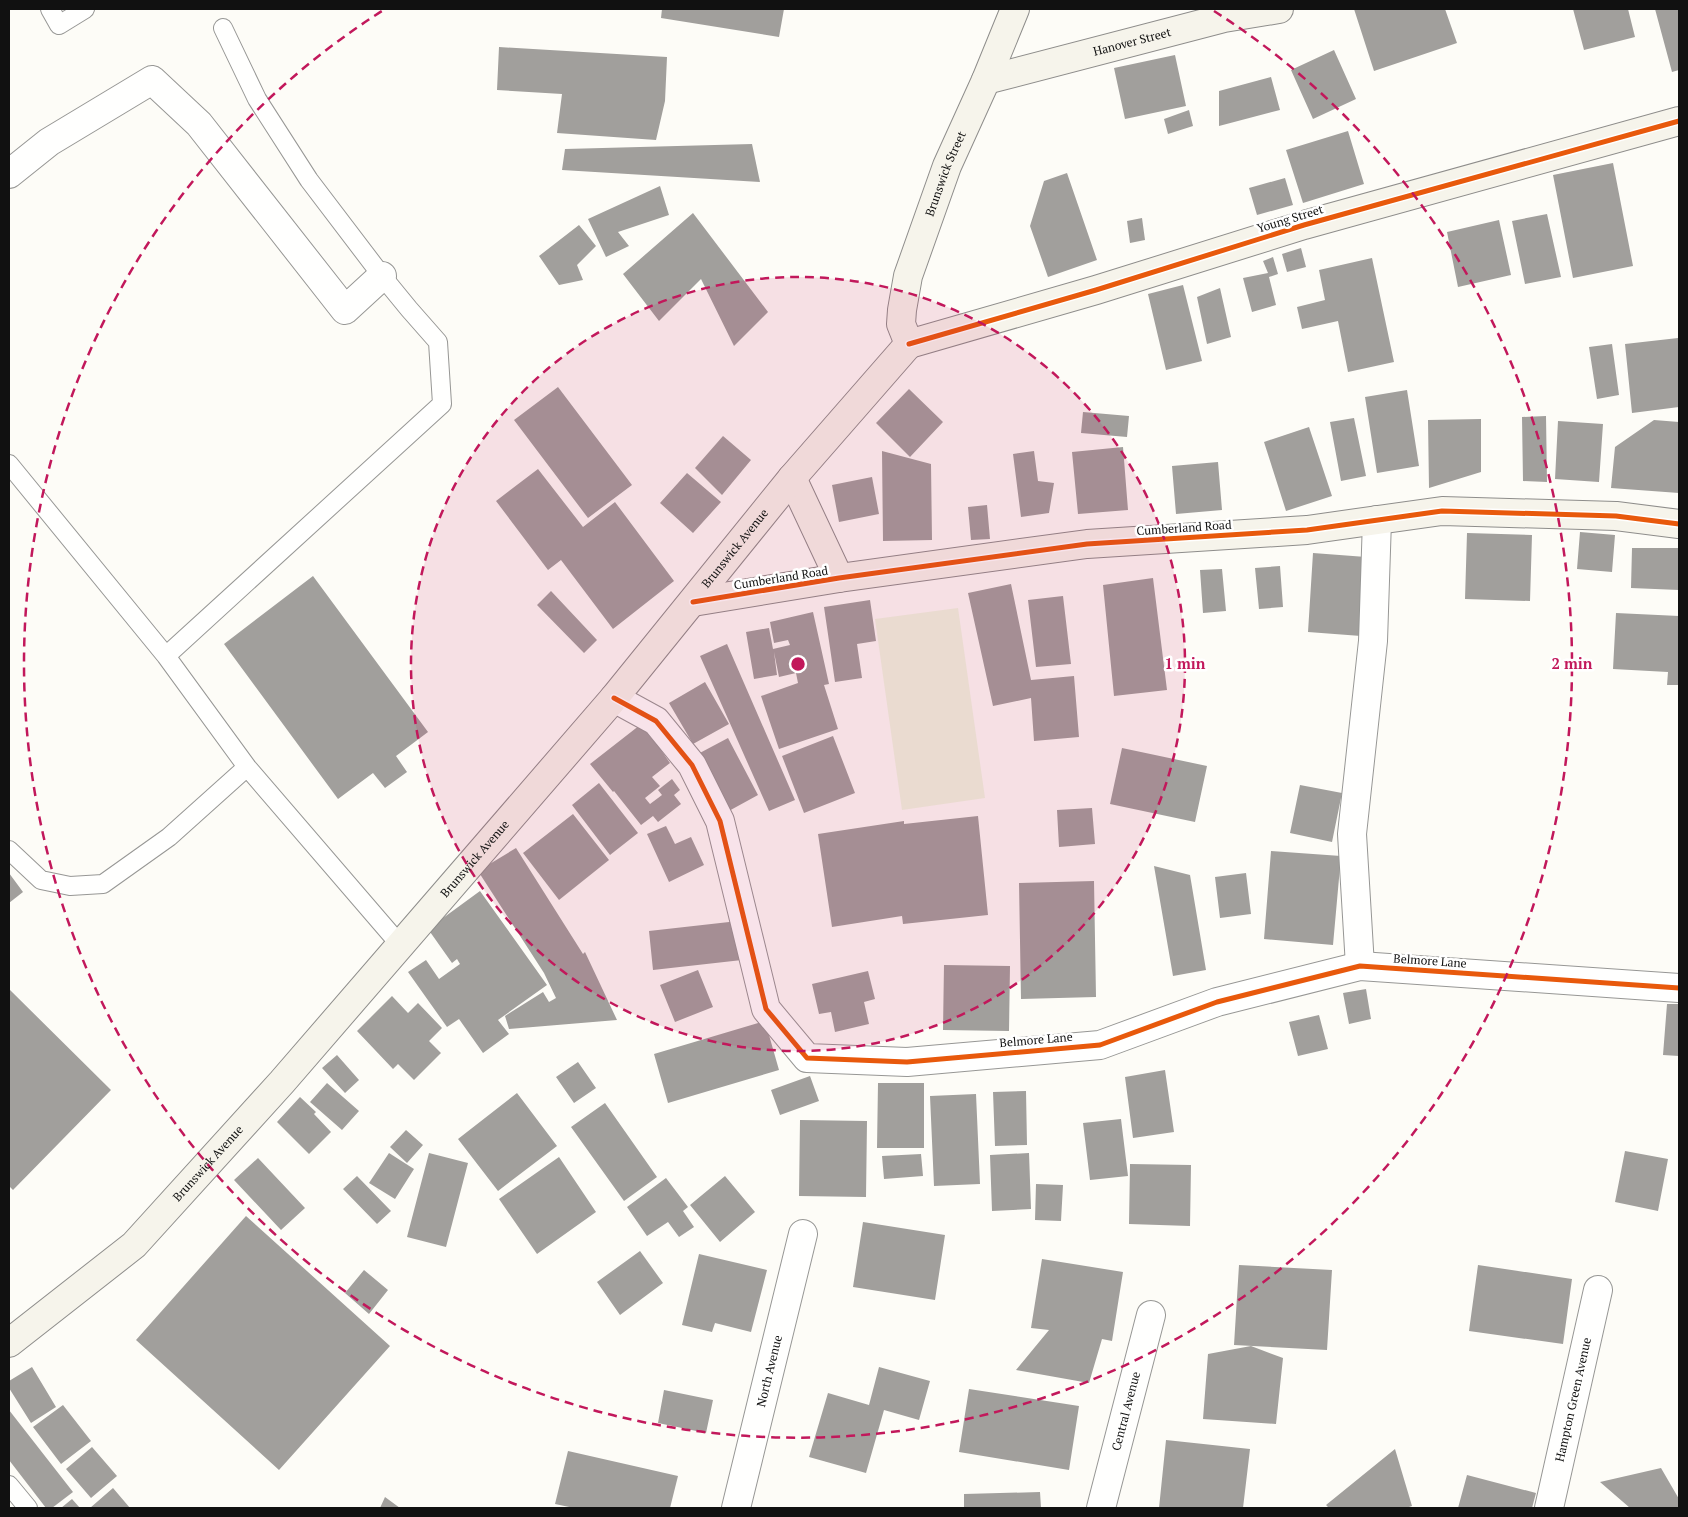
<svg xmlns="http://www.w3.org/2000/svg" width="1688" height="1517" font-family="'PT Serif',serif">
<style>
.pitch{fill:#f0f6e1}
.building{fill:#a19f9c}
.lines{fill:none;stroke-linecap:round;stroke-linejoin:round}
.lane-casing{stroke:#979795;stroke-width:20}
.street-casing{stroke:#979795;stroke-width:30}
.secondary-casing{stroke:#8e8d8b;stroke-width:30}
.lane{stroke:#fffffe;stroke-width:18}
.street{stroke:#fffffe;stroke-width:28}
.secondary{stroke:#f6f4eb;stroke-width:28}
.cycleway-casing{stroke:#fff;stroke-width:8}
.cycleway{stroke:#e8590c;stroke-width:5}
.ring{fill:none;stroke:#c2185b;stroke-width:2.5;stroke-dasharray:9 6}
.labels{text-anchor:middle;stroke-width:5;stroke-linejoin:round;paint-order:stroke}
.street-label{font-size:12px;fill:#111;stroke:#fff}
.centre{fill:#c2185b;stroke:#fff;stroke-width:2.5}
.ring-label{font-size:15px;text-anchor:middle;font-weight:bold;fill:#c2185b;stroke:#fff;stroke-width:5;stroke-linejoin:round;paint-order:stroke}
</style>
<rect width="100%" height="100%" fill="#fdfcf7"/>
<path class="pitch" d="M958,608l27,190 -83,12 -27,-191z"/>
<path class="building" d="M662,9h122l-5,28 -118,-19z
M1354,9h91l12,34 -83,28z
M1573,9h55l7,28 -51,13z
M1655,9h24v61l-7,2z
M499,47l168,10 -2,44 -9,39 -99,-7 5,-39 -65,-4z
M1334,50l22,49 -43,20 -22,-49z
M1175,55l11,51 -61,13 -11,-51z
M1271,77l9,33 -61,16v-35z
M1189,110l4,16 -25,8 -4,-15z
M1348,131l16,53 -61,19 -17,-53z
M752,144l8,38 -198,-12 3,-21z
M1613,163l20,103 -60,12 -20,-103z
M1067,173l30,87 -49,17 -18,-51 14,-45z
M1285,178l8,27 -36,10 -8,-27z
M660,186l9,29 -51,17 11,14 -23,11 -18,-38z
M693,213l75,99 -34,34 -33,-67 -42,42 -36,-47z
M1547,214l14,63 -36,7 -13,-63z
M1142,218l3,22 -15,3 -3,-22z
M1499,220l12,55 -53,12 -11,-55z
M579,225l17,21 -19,19 6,15 -24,5 -20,-29z
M1301,248l5,19 -19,5 -5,-18z
M1273,257l5,17 -9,3 7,28 -24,7 -9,-34 25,-5 -5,-12z
M1372,258l22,104 -46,10 -10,-51 -36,8 -5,-22 28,-7 -6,-30z
M1183,285l19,76 -36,9 -18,-76z
M1220,288l11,49 -24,7 -10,-47z
M1678,338l1,69 -47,6 -7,-69z
M1612,344l7,51 -22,4 -8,-52z
M558,387l74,98 -44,33 -74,-98z
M909,389l34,33 -33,35 -34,-34z
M1407,390l12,76 -42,7 -12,-76z
M1083,412l46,4 -2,21 -46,-4z
M1546,416l1,66 -24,-1 -1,-64z
M1354,418l12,58 -25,5 -11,-59z
M1481,419v53l-52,16 -1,-68z
M1654,420l25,2v71l-68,-5 4,-41z
M1558,421l45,3 -4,58 -44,-3z
M1309,427l23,69 -46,15 -22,-69z
M723,436l28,24 -29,35 -27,-27z
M1123,447l5,63 -50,4 -6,-62z
M882,451l49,13 1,76 -49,1z
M1034,451l4,30 16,2 -5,30 -28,4 -8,-63z
M1218,462l4,48 -46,4 -4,-48z
M538,469l45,58 32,-25 59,79 -61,48 -52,-69 -13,10 -52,-69z
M687,473l34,29 -28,31 -33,-30z
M872,477l7,37 -40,8 -7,-37z
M987,505l3,34 -19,1 -3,-33z
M1580,532l35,3 -3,37 -35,-3z
M1467,533l65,2 -2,66 -65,-2z
M1632,548h47v42l-48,-2z
M1313,553l53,4 -5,79 -53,-4z
M1280,566l3,41 -24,2 -4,-41z
M1222,569l4,42 -23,2 -3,-43z
M313,576l115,156 -32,24 11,16 -22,16 -12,-15 -35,26 -114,-155z
M1153,578l14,112 -53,6 -11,-111z
M1011,584l20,96 43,-4 5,61 -45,4 -3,-43 -38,8 -25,-113z
M551,591l46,49 -13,13 -47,-48z
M1063,596l8,68 -35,3 -8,-67z
M870,600l6,41 -19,3 5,34 -27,4 -11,-75z
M813,612l16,72 -5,1 14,44 -59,20 -18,-53 37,-13 -2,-10 -17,4 -5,-25 3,23 -23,4 -8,-47 23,-4 4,21 17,-4 -2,-5 -14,3 -4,-21z
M1616,613l63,3v69h-12l1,-13 -55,-3z
M727,644l68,156 -26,11 -69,-155z
M705,682l24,42 -36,20 -24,-41z
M640,725l19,22 11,16 -18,14 8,9 -15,12 5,6 12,-9 -4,-5 14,-11 8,11 -6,5 7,9 -23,18 -5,-6 -12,9 -27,-34 -1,1 -23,-28z
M833,736l22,57 -51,20 -22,-57z
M728,738l30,57 -31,17 -31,-57z
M1122,748l85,18 -12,56 -85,-18z
M599,783l39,50 -28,22 -38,-50z
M1300,785l42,8 -10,49 -42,-9z
M1092,808l3,36 -36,3 -2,-37z
M573,814l36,46 -50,40 -36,-47z
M978,816l10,99 -85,9 -1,-8 -70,11 -14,-93 86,-13v3z
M666,826l9,18 16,-7 13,28 -35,17 -22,-48z
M516,848l67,106 2,-2 32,68 -108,9 -4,-13 38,-24 6,10 7,-4 -12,-25 -66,-102z
M1271,851l70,5 -8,89 -69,-6z
M1154,866l36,9 16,95 -33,6z
M9,873l14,19 -14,11z
M1246,873l5,41 -31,4 -5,-41z
M1094,881l2,116 -75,2 -2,-116z
M480,891l67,94 -49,35 11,14 -26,19 -24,-34 -12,8 -39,-55 18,-12 13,19 21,-15 -3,-5 -5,4 -24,-34z
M738,921l4,39 -89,10 -4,-39z
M944,965l66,1 -1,65 -66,-1z
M698,970l15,37 -38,15 -15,-37z
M868,971l7,28 -11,3 5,22 -34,8 -4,-20 -12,2 -7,-30z
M9,989l102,101 -98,100 -4,-4z
M1366,989l5,30 -22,5 -6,-31z
M392,996l16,17 10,-10 24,25 -13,13 12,12 -27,27 -16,-16 -5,5 -36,-38z
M1667,1004h12v52l-16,-1z
M1319,1015l9,34 -30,7 -9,-34z
M765,1021l14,49 -111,33 -14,-49z
M337,1055l22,25 -14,13 -23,-25z
M578,1062l18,26 -22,15 -18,-26z
M1165,1070l9,62 -41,6 -8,-61z
M810,1076l9,25 -39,14 -9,-25z
M327,1083l32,28 -17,19 -32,-28z
M878,1083h46v65h-47z
M1026,1091l1,54 -32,1 -2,-54z
M517,1093l40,53 -59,45 -40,-52z
M976,1094l4,90 -46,2 -4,-90z
M300,1097l16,15 -2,2 17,18 -22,22 -32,-32z
M605,1103l52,74 -33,24 -53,-74z
M1121,1119l7,57 -38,4 -7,-57z
M800,1120l67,1 -1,76 -67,-1z
M406,1130l17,15 -16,18 -17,-16z
M1625,1151l43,8 -10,52 -43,-9z
M389,1153l25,16 -19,30 -26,-16z
M429,1153l39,10 -22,84 -39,-10z
M1029,1153l2,56 -39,2 -2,-56z
M921,1154l2,22 -39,3 -2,-23z
M559,1157l37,55 -59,42 -38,-55z
M258,1158l47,50 -24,22 -47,-50z
M1130,1164l61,1 -1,61 -61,-2z
M357,1176l34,35 -14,13 -34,-35z
M725,1176l30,36 -35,30 -30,-37z
M666,1178l22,29 -5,4 11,16 -15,10 -11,-15 -21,14 -20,-29z
M1036,1184l27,1 -2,36 -26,-1z
M246,1216l144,130 -111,124 -143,-130z
M863,1222l82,13 -10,65 -82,-13z
M640,1251l23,32 -43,32 -23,-33z
M699,1254l68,16 -16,62 -36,-9 -3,9 -30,-7z
M1042,1259l81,13 -11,69 -10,-2 -13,44 -73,-13 33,-40 -18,-2z
M1239,1265l93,5 -5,80 -93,-5z
M1478,1265l94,14 -9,65 -94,-13z
M364,1270l24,20 -19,24 -24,-21z
M1251,1346l32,12 -7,66 -73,-5 5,-65z
M32,1367l24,40 -25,16 -22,-35v-7z
M879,1367l51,14 -11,39 -35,-10 -18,63 -57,-16 19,-64 41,12z
M969,1389l110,17 -10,64 -110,-18z
M664,1390l49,10 -7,33 -48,-10z
M63,1405l28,36 -30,23 -28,-37z
M9,1410l64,82 -21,16h-6l-37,-48z
M1166,1440l84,9 -7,59h-84z
M92,1447l25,29 -26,22 -25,-29z
M1395,1449l17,57 -6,2h-77l-3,-3z
M568,1451l110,25 -8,32h-96l-19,-4z
M1661,1468l18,31v9h-49l-30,-26z
M1467,1475l69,18 -4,15h-74z
M113,1488l17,20h-40z
M1040,1492l1,16h-77v-14z
M385,1497l15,11h-20z
M72,1499l8,9h-19z"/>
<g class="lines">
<g class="lane-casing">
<path id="lane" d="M50,9l9,16 26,-16
M9,464l157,192 81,111 154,179
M166,656l276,-252 -4,-62 -29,-33 -27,-33 -73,-96 -52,-81 -34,-71
M9,850l32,30 29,6 33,-2 66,-47 78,-70
M9,1485l19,23"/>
</g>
<g class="street-casing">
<g id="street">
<path d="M9,174l40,-32 103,-62 47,44 146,186 37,-34"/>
<path d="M614,698l42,23 36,44 28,56 46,188 41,49 100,4 193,-17 117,-43 143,-36 319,22"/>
<path d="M1360,966l-8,-132 21,-193 4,-121"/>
<path id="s1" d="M736,1508l67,-274"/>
<path id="s2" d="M1101,1508l50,-193"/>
<path id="s3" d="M1549,1508l49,-218"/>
</g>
</g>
<g class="secondary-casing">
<g id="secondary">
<path id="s4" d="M986,80l238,-62 55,-9"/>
<path d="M909,344l187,-54 208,-65 375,-104"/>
<path id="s5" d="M909,344l-8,-20 1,-14 6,-34 39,-110 39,-86 29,-71"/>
<path d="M792,478l47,100"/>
<path d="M693,602l146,-24 248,-34 220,-14 135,-19 174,5 63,8"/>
<path id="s6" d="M9,1343l125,-98 148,-163 332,-384 178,-220 117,-134"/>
</g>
</g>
<use href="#lane" class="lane"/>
<use href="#street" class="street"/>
<use href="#secondary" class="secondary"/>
<g class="cycleway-casing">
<path id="cycleway" d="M909,344l187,-54 208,-65 375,-104
M693,602l146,-24 248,-34 220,-14 135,-19 174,5 63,8
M614,698l42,23 36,44 28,56 46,188 41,49 100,4 193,-17 117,-43 143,-36 319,22"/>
</g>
<use href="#cycleway" class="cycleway"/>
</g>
<circle cx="798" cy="664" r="387" fill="#c2185b" fill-opacity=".12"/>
<g class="ring">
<circle cx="798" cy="664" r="387"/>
<path d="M1214 11A774 774 0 1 1 382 11"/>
</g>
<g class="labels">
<g class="street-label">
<text dy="4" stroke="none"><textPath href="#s4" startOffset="151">Hanover Street</textPath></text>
<text dy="4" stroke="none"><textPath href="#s5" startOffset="179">Brunswick Street</textPath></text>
<text transform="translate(1290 219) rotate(-17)" y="4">Young Street</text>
<text transform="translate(1184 528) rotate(-4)" y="4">Cumberland Road</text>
<text dy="4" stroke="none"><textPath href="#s6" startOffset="1079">Brunswick Avenue</textPath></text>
<text transform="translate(781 578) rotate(-9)" y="4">Cumberland Road</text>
<text dy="4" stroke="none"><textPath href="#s6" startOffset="674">Brunswick Avenue</textPath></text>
<text transform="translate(1430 961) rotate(4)" y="4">Belmore Lane</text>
<text transform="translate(1036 1040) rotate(-5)" y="4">Belmore Lane</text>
<text dy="4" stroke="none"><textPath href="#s6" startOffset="269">Brunswick Avenue</textPath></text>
<text dy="4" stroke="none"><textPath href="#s1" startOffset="141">North Avenue</textPath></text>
<text dy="4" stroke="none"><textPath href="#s3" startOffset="111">Hampton Green Avenue</textPath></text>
<text dy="4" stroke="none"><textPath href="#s2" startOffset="100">Central Avenue</textPath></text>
</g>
</g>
<circle cx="798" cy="664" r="8" class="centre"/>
<g class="ring-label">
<text x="1185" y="669">1 min</text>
<text x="1572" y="669">2 min</text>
</g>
<rect width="1688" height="1517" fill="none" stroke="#111111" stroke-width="20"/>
</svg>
